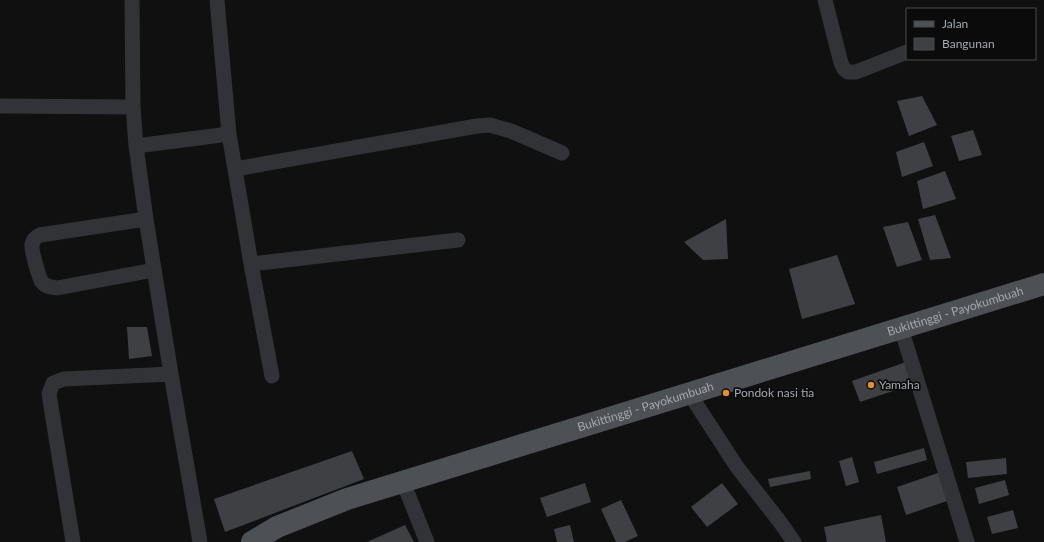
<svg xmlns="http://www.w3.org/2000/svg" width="1044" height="542" font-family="Lato,sans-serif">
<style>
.building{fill:#3f4044}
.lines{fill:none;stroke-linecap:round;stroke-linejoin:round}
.street{stroke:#313336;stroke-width:15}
.primary{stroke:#4d5055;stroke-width:22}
.poi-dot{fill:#e78e32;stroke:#0b0b0c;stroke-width:1.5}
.labels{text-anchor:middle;stroke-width:3.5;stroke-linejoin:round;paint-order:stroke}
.street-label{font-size:12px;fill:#a2a9b1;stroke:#0b0b0c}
.poi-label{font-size:12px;fill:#a2a9b1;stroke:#0b0b0c;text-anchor:start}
</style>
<rect width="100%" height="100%" fill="#101011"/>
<path class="building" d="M922,96l15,29 -28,11 -12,-35z
M973,130l9,25 -23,6 -8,-25z
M924,142l9,24 -31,11 -6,-25z
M945,171l11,28 -33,10 -6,-28z
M935,215l16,43 -21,2 -12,-41z
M726,219l2,40 -25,1 -19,-18z
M908,222l14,38 -25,7 -14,-40z
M837,255l18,49 -53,15 -13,-50z
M127,327h20l5,29 -23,3z
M906,362l8,22 -54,18 -8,-21z
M924,448l3,12 -50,14 -3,-12z
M352,451l12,28 -139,53 -11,-33z
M852,457l7,25 -13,4 -7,-25z
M1006,458l1,16 -39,4 -2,-16z
M810,471l1,8 -41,8 -2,-8z
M941,472l9,28 -44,15 -9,-28z
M1005,480l4,15 -30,9 -4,-16z
M585,483l6,19 -44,15 -7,-19z
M722,483l16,21 -31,23 -16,-20z
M621,500l17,36 -13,6h-9l-15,-33z
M1013,510l5,18 -26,6 -5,-17z
M881,515l5,27h-59l-3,-15z
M405,525l9,17h-47z
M570,525l4,17h-17l-3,-13z"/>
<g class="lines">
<path class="street" d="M132,0l1,107 3,39 10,73 25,155 29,168
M217,0l12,134 22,130 21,112
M825,0l16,63 3,6 4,3h8l51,-20
M0,106l133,1
M136,146l93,-12
M235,169l242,-43 13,-1 21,6 51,22
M146,219l-106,16c-4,2 -7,4 -8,9 -1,6 7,34 10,38 4,5 9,5 15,6l97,-18
M251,264l207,-24
M901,328l66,214
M689,393l48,74 43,55 14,20
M403,482l24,60
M73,542l-24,-148 4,-11 11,-4 107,-5"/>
<path class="primary" id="s1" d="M252,542l25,-15 70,-28 697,-215"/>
</g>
<g class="poi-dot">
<circle cx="871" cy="385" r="4"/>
<circle cx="726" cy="393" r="4"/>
</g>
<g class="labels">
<g class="street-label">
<text dy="4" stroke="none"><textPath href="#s1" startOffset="741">Bukittinggi - Payokumbuah</textPath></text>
<text dy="4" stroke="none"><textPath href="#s1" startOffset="417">Bukittinggi - Payokumbuah</textPath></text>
</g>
<g class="poi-label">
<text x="879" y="389">Yamaha</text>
<text x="734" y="397">Pondok nasi tia</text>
</g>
</g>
<rect x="906" y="8" width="130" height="52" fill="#0b0b0c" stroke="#474a4e"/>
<rect x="914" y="21" width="20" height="6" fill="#4d5055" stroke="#474a4e"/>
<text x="942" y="28" font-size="12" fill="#a2a9b1">Jalan</text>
<rect x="914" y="38" width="20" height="12" fill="#3f4044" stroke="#474a4e"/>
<text x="942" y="48" font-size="12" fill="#a2a9b1">Bangunan</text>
</svg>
